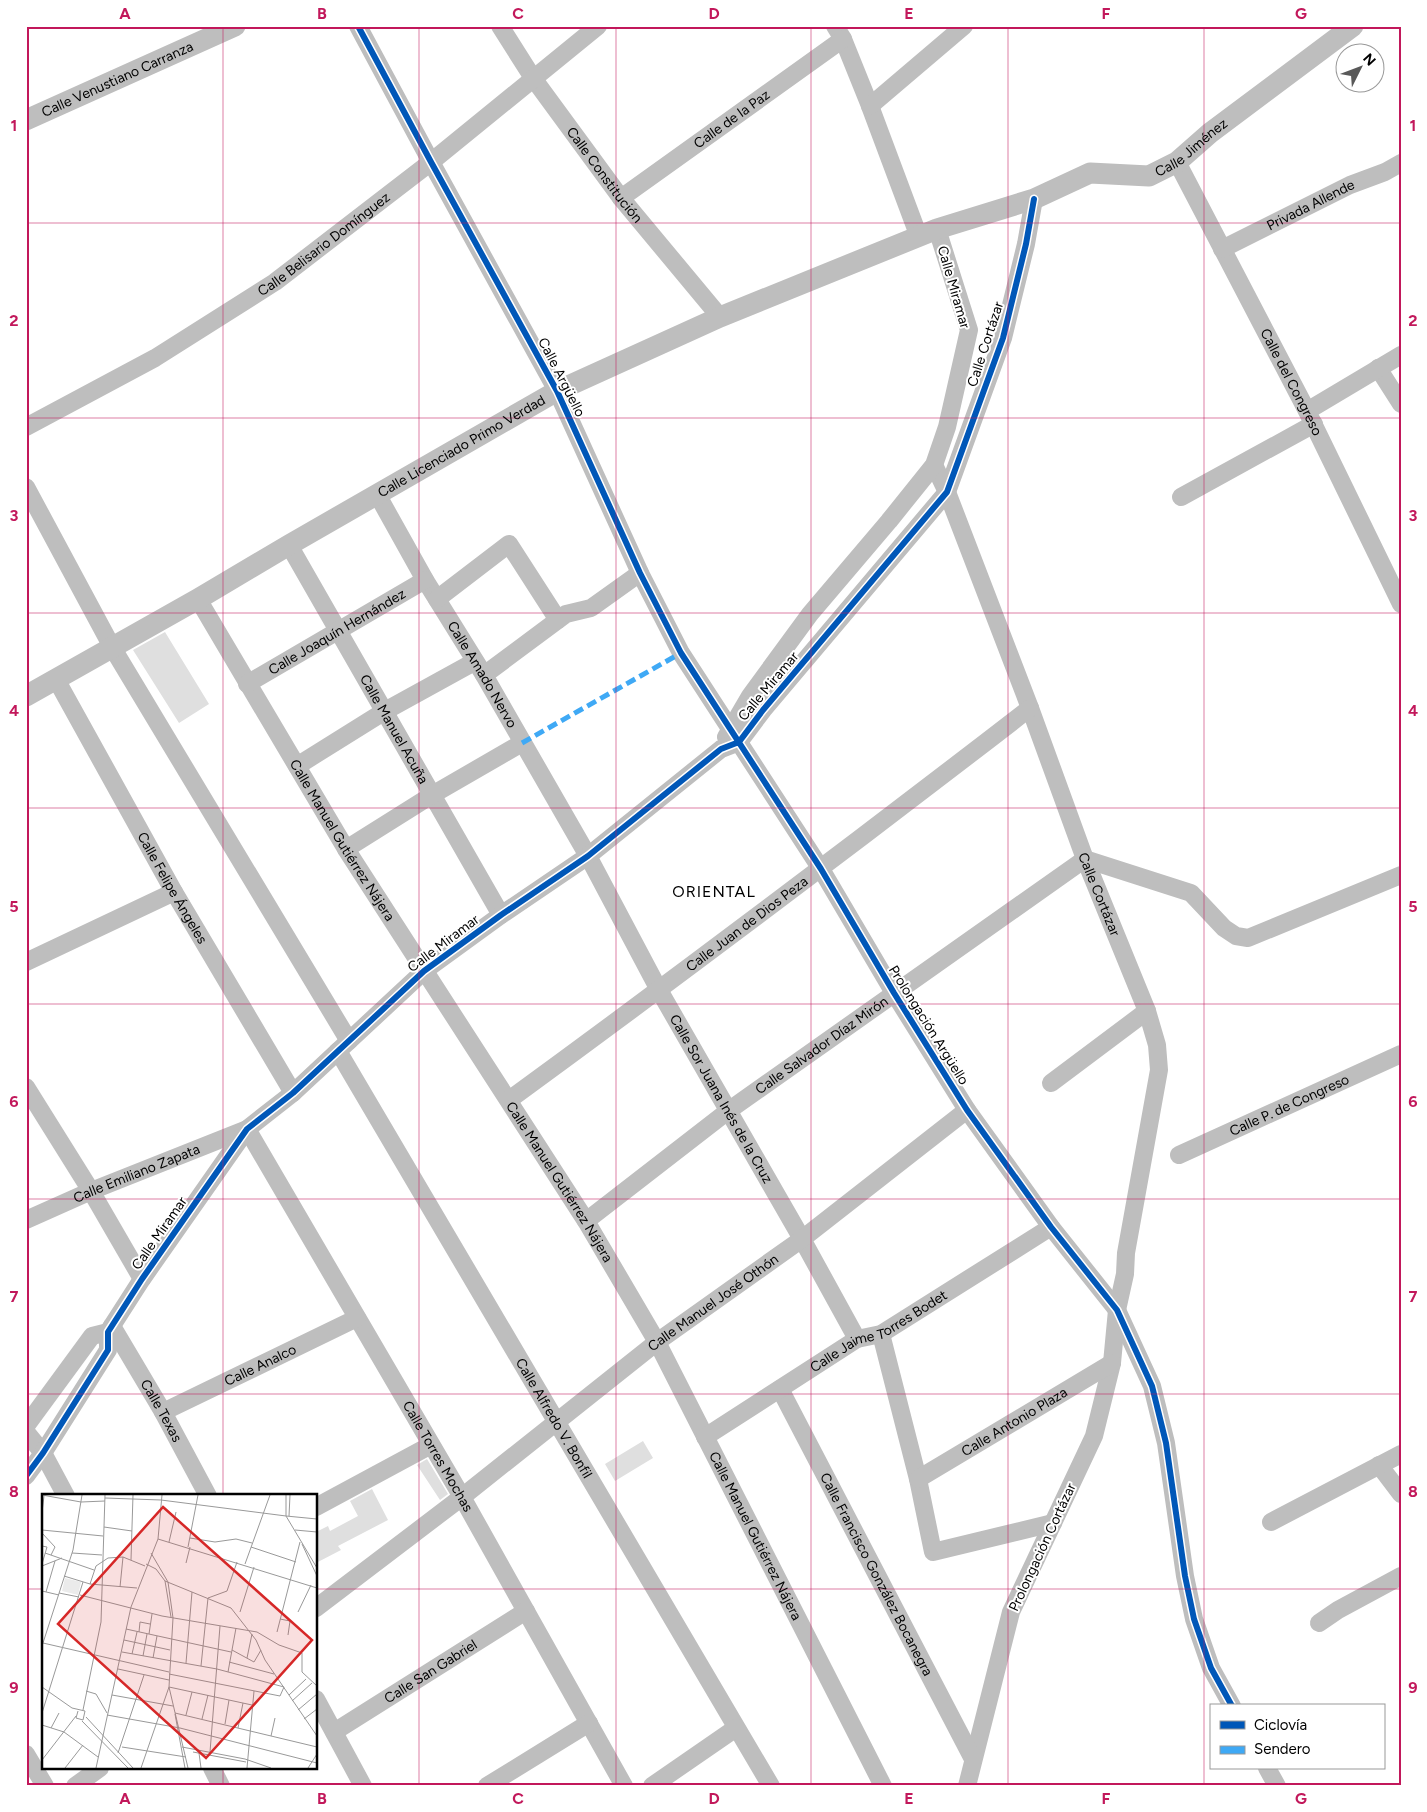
<svg xmlns="http://www.w3.org/2000/svg" width="1427" height="1812" font-family="Figtree,sans-serif">
<style>
.building{fill:#dfdfdf}
.lines{fill:none;stroke-linecap:round;stroke-linejoin:round}
.minor{stroke:#bebebe;stroke-width:18}
.tertiary{stroke:#bebebe;stroke-width:21}
.quiet{stroke:#3fa9f5;stroke-width:5;stroke-dasharray:10 5;stroke-linecap:butt}
.cycleway-casing{stroke:#fff;stroke-width:9}
.cycleway{stroke:#0057b8;stroke-width:6}
.grid{fill:none;stroke:#c2185b;stroke-width:1;stroke-opacity:0.55}
.labels{text-anchor:middle;stroke-width:4;stroke-linejoin:round;paint-order:stroke}
.street-label{font-size:14px;fill:#000;stroke:#fff}
.quarter-label{font-size:16px;letter-spacing:1px;fill:#000;stroke:#fff}
.inset-road{fill:none;stroke:#999;stroke-width:1}
.view{fill:#d62828;fill-opacity:0.15;stroke:#d62828;stroke-width:2.5}
.inset-edge{fill:none;stroke:#000;stroke-width:2.5}
.neatline{fill:none;stroke:#c2185b;stroke-width:2}
.grid-label{font-size:16px;text-anchor:middle;font-weight:bold;fill:#c2185b}
</style>
<rect width="100%" height="100%" fill="#fff"/>
<path class="building" d="M165,632l44,72 -30,19 -46,-73z
M643,1441l10,17 -38,23 -10,-17z
M427,1459l21,35 -8,6 -23,-35z
M372,1489l16,31 -50,26 3,4 -25,13v-31l12,-6 2,5 28,-15 -8,-15z"/>
<g class="lines">
<g class="minor">
<path d="M358,26l73,136 126,229 83,182 41,80 140,216 73,124 73,117 84,117 66,83 35,76 14,57 19,133 9,43 17,49 21,38"/>
<path id="s1" d="M500,26l33,52 88,120 99,119"/>
<path d="M835,26l8,13 27,67 49,131"/>
<path d="M870,106l94,-80"/>
<path id="s2" d="M1177,162l130,249 94,193"/>
<path id="s3" d="M621,198l222,-159"/>
<path id="s4" d="M1222,249l128,-64 35,-13 16,-9"/>
<path d="M1378,368l23,36"/>
<path d="M1307,411l94,-56"/>
<path id="s5" d="M26,427l129,-69 120,-76 156,-120 167,-136"/>
<path id="s6" d="M934,465l13,27 83,216 55,151 62,152 10,34 2,25 -33,183 -1,21 -8,36 -5,53 -18,73 -83,176 -44,174"/>
<path d="M26,487l86,160 237,394"/>
<path id="s7" d="M377,494l48,86 59,95 104,181 71,134 143,249 55,100"/>
<path d="M1181,497l133,-73"/>
<path id="s8" d="M289,545l212,370"/>
<path id="s9" d="M198,599l148,250 240,372 71,121 226,444"/>
<path d="M437,599l72,-55 49,76"/>
<path d="M484,675l82,-61 25,-6 49,-35"/>
<path id="s10" d="M56,679l118,213 119,201"/>
<path id="s11" d="M247,684l178,-104"/>
<path d="M726,737l24,-41 60,-82 79,-93 45,-56 13,-38 22,-97 -32,-101"/>
<path d="M297,766l88,-55 89,-49"/>
<path d="M346,849l86,-54 90,-52"/>
<path d="M26,962l148,-70"/>
<path id="s12" d="M338,1051l433,735"/>
<path d="M1051,1083l96,-72"/>
<path d="M26,1087l65,104 51,88"/>
<path id="s13" d="M509,1100c175,-128 349,-259 521,-392"/>
<path id="s14" d="M1179,1155l222,-101"/>
<path id="s15" d="M26,1220l65,-29 156,-62 215,368 162,289"/>
<path id="s16" d="M586,1221l142,-110 357,-252 106,34 33,35 12,8 12,2 153,-63"/>
<path id="s17" d="M112,1326l51,86 45,84"/>
<path d="M881,1334l37,145 15,73 120,-29"/>
<path id="s18" d="M780,1389l193,370"/>
<path id="s19" d="M163,1412l194,-94"/>
<path d="M26,1426l66,-90 16,-4"/>
<path d="M26,1432l17,21 23,43"/>
<path id="s20" d="M705,1437l152,-98 24,-5 170,-107"/>
<path d="M1379,1465l22,29"/>
<path d="M26,1476l17,-23 65,-103v-18l34,-53 105,-150 46,-36 131,-122 77,-56 87,-59 133,-107 18,-7 24,-32 184,-218 56,-154 23,-94 8,-45"/>
<path id="s21" d="M918,1479l194,-116"/>
<path d="M316,1507l115,-62"/>
<path d="M1271,1522l130,-68"/>
<path id="s22" d="M316,1608l146,-111 195,-155 145,-103 165,-129"/>
<path d="M1319,1623l19,-13 63,-34"/>
<path d="M316,1699l47,87"/>
<path id="s23" d="M334,1732l192,-121"/>
<path d="M26,1754l19,32"/>
<path d="M212,1768l9,18"/>
<path d="M1267,1768l10,18"/>
<path d="M75,1786l25,-18"/>
<path d="M487,1786l102,-63"/>
<path d="M652,1786l84,-58"/>
</g>
<g class="tertiary">
<path id="s24" d="M26,120l209,-94"/>
<path id="s25" d="M26,696l172,-97 91,-54 268,-154 163,-74 217,-88 97,-30 56,-26 59,3 28,-14 33,-29 143,-107"/>
</g>
<path class="quiet" d="M522,743l159,-90"/>
<g class="cycleway-casing">
<path id="cycleway" d="M358,26l73,136 126,229 83,182 41,80 140,216 73,124 73,117 84,117 66,83 35,76 14,57 19,133 9,43 17,49 21,38
M26,1476l17,-23 65,-103v-18l34,-53 105,-150 46,-36 131,-122 77,-56 87,-59 133,-107 18,-7 24,-32 184,-218 56,-154 23,-94 8,-45"/>
</g>
<use href="#cycleway" class="cycleway"/>
</g>
<path class="grid" d="M223,26v1470M419,26v1760M616,26v1760M811,26v1760M1008,26v1760M1204,26v1760M26,223h1375M26,418h1375M26,613h1375M26,808h1375M26,1004h1375M26,1199h1375M26,1394h1375M26,1589h18M316,1589h1085M223,1768v18"/>
<g class="labels">
<g class="street-label">
<text dy="5" stroke="none"><textPath href="#s24" startOffset="100">Calle Venustiano Carranza</textPath></text>
<text dy="5" stroke="none"><textPath href="#s3" startOffset="136">Calle de la Paz</textPath></text>
<text dy="5" stroke="none"><textPath href="#s25" startOffset="1299">Calle Jiménez</textPath></text>
<text dy="5" stroke="none"><textPath href="#s1" startOffset="182">Calle Constitución</textPath></text>
<text dy="5" stroke="none"><textPath href="#s4" startOffset="99">Privada Allende</textPath></text>
<text dy="5" stroke="none"><textPath href="#s5" startOffset="350">Calle Belisario Domínguez</textPath></text>
<text transform="translate(954 287) rotate(74)" y="5">Calle Miramar</text>
<text transform="translate(985 344) rotate(-72)" y="5">Calle Cortázar</text>
<text transform="translate(562 377) rotate(63)" y="5">Calle Argüello</text>
<text dy="5" stroke="none"><textPath href="#s2" startOffset="248">Calle del Congreso</textPath></text>
<text dy="5" stroke="none"><textPath href="#s25" startOffset="502">Calle Licenciado Primo Verdad</textPath></text>
<text dy="5" stroke="none"><textPath href="#s11" startOffset="104">Calle Joaquín Hernández</textPath></text>
<text dy="5" stroke="none"><textPath href="#s7" startOffset="209">Calle Amado Nervo</textPath></text>
<text transform="translate(768 686) rotate(-50)" y="5">Calle Miramar</text>
<text dy="5" stroke="none"><textPath href="#s8" startOffset="212">Calle Manuel Acuña</textPath></text>
<text dy="5" stroke="none"><textPath href="#s9" startOffset="281">Calle Manuel Gutiérrez Nájera</textPath></text>
<text dy="5" stroke="none"><textPath href="#s10" startOffset="239">Calle Felipe Ángeles</textPath></text>
<text dy="5" stroke="none"><textPath href="#s6" startOffset="460">Calle Cortázar</textPath></text>
<text dy="5" stroke="none"><textPath href="#s13" startOffset="296">Calle Juan de Dios Peza</textPath></text>
<text transform="translate(443 943) rotate(-37)" y="5">Calle Miramar</text>
<text transform="translate(929 1025) rotate(58)" y="5">Prolongación Argüello</text>
<text dy="5" stroke="none"><textPath href="#s16" startOffset="294">Calle Salvador Díaz Mirón</textPath></text>
<text dy="5" stroke="none"><textPath href="#s7" startOffset="696">Calle Sor Juana Inés de la Cruz</textPath></text>
<text dy="5" stroke="none"><textPath href="#s14" startOffset="121">Calle P. de Congreso</textPath></text>
<text dy="5" stroke="none"><textPath href="#s15" startOffset="120">Calle Emiliano Zapata</textPath></text>
<text dy="5" stroke="none"><textPath href="#s9" startOffset="686">Calle Manuel Gutiérrez Nájera</textPath></text>
<text transform="translate(159 1233) rotate(-55)" y="5">Calle Miramar</text>
<text dy="5" stroke="none"><textPath href="#s22" startOffset="501">Calle Manuel José Othón</textPath></text>
<text dy="5" stroke="none"><textPath href="#s20" startOffset="204">Calle Jaime Torres Bodet</textPath></text>
<text dy="5" stroke="none"><textPath href="#s19" startOffset="108">Calle Analco</textPath></text>
<text dy="5" stroke="none"><textPath href="#s17" startOffset="98">Calle Texas</textPath></text>
<text dy="5" stroke="none"><textPath href="#s12" startOffset="426">Calle Alfredo V. Bonfil</textPath></text>
<text dy="5" stroke="none"><textPath href="#s21" startOffset="112">Calle Antonio Plaza</textPath></text>
<text dy="5" stroke="none"><textPath href="#s15" startOffset="618">Calle Torres Mochas</textPath></text>
<text dy="5" stroke="none"><textPath href="#s9" startOffset="1091">Calle Manuel Gutiérrez Nájera</textPath></text>
<text transform="translate(1042 1547) rotate(-65)" y="5">Prolongación Cortázar</text>
<text dy="5" stroke="none"><textPath href="#s18" startOffset="209">Calle Francisco González Bocanegra</textPath></text>
<text dy="5" stroke="none"><textPath href="#s23" startOffset="114">Calle San Gabriel</textPath></text>
</g>
<g class="quarter-label">
<text x="714" y="897">ORIENTAL</text>
</g>
</g>
<g transform="translate(42 1494)">
<rect width="275" height="275" fill="#fff"/>
<path d="M23,84l16,4 -3,13 -16,-4z" fill="#ebebeb"/>
<path class="inset-road" d="M0,1l39,7 24,-1M244,1v21l31,3M63,4l56,2 125,16 31,52M0,18l2,-16M247,22l1,-21M62,33l28,4M0,36l61,6M253,36l22,2M0,39l13,14 -4,8M148,44l25,4 21,-3 16,4M116,45l159,49M127,48l7,-30M260,50l15,32M0,52l5,1 -5,17M146,53l10,-52M209,53l45,15M3,59l49,17M30,59l30,2M109,59l17,29 5,36 -4,69 19,81M89,66l2,-65M144,69l4,-16M104,70l10,5 9,12 6,36M203,70l25,-69M0,72l20,-8M22,82l26,8 47,4M123,87l66,27 25,32 9,20 52,76M48,90l6,-18 12,-8 15,-1 22,9M78,93l3,-30M0,97l17,4M4,98l9,-31M17,99l20,4M38,101l82,21 95,16 22,13 23,8v19l15,14M198,118l14,-45M256,118l13,-27M238,125l10,2 -2,14M84,135l105,23M97,138l1,-10 10,2M235,138l23,-90M107,140l3,-20M82,146l46,10M1,149l126,29M0,152l31,-96 9,-55M190,156l22,12 7,-12M80,158l95,17 67,18 -4,9 -111,-22M90,160l5,-22M101,162l4,-22M111,164l4,-22M205,164l5,-24M187,168l45,12M144,169l6,-71M159,172l7,-68 19,-7 10,-29M76,175l51,11M186,178l8,-44M0,193l30,21 13,3 -2,9 -7,-2 2,-7M44,197l10,3 11,19M70,201l61,11M247,201l17,-16M250,207l20,-18M41,216l18,-88 4,-127M256,216l19,-16M0,219l41,-131M133,219l142,34M133,220l10,54M65,221l73,13 137,35M144,221l6,-23M44,223l47,51M160,225l6,-24M262,225l13,-10M40,227l46,47M183,230l4,-24M0,231l22,7 34,25M9,234l8,-15M196,234l5,-25M229,242l4,-18M80,253l64,10M140,253l63,12 26,9M151,258l53,10M168,258l10,-126M76,259l26,-78M157,259l2,15M0,266l34,-44M23,274l18,-23M54,274l35,-161 27,-68 4,-44M99,274l28,-81 83,18M205,274l7,-77M266,274l9,-14"/>
<path class="view" d="M121,13l149,133 -106,118 -148,-134z"/>
<rect width="275" height="275" class="inset-edge"/>
</g>
<rect width="1427" height="1812" fill="none" stroke="#ffffff" stroke-width="55"/>
<rect x="1210" y="1704" width="175" height="65" fill="#ffffff" stroke="#999999"/>
<rect x="1220" y="1721" width="25" height="8" fill="#0057b8" stroke="#999999"/>
<text x="1254" y="1730" font-size="15" fill="#000000">Ciclovía</text>
<rect x="1220" y="1746" width="25" height="8" fill="#3fa9f5" stroke="#999999"/>
<text x="1254" y="1754" font-size="15" fill="#000000">Sendero</text>
<g transform="translate(1360 68) rotate(48)"><circle r="24" fill="#ffffff" stroke="#999999"/>
<path d="M0-4L9 19L0 12L-9 19Z" fill="#595959"/>
<text y="-8" font-size="14" font-weight="bold" text-anchor="middle" fill="#000000">N</text>
</g>
<rect x="28" y="28" width="1372" height="1756" class="neatline"/>
<g class="grid-label">
<text x="125" y="19">A</text>
<text x="322" y="19">B</text>
<text x="518" y="19">C</text>
<text x="714" y="19">D</text>
<text x="909" y="19">E</text>
<text x="1106" y="19">F</text>
<text x="1301" y="19">G</text>
<text x="14" y="131">1</text>
<text x="1413" y="131">1</text>
<text x="14" y="326">2</text>
<text x="1413" y="326">2</text>
<text x="14" y="521">3</text>
<text x="1413" y="521">3</text>
<text x="14" y="716">4</text>
<text x="1413" y="716">4</text>
<text x="14" y="912">5</text>
<text x="1413" y="912">5</text>
<text x="14" y="1107">6</text>
<text x="1413" y="1107">6</text>
<text x="14" y="1302">7</text>
<text x="1413" y="1302">7</text>
<text x="14" y="1497">8</text>
<text x="1413" y="1497">8</text>
<text x="14" y="1693">9</text>
<text x="1413" y="1693">9</text>
<text x="125" y="1804">A</text>
<text x="322" y="1804">B</text>
<text x="518" y="1804">C</text>
<text x="714" y="1804">D</text>
<text x="909" y="1804">E</text>
<text x="1106" y="1804">F</text>
<text x="1301" y="1804">G</text>
</g>
</svg>
